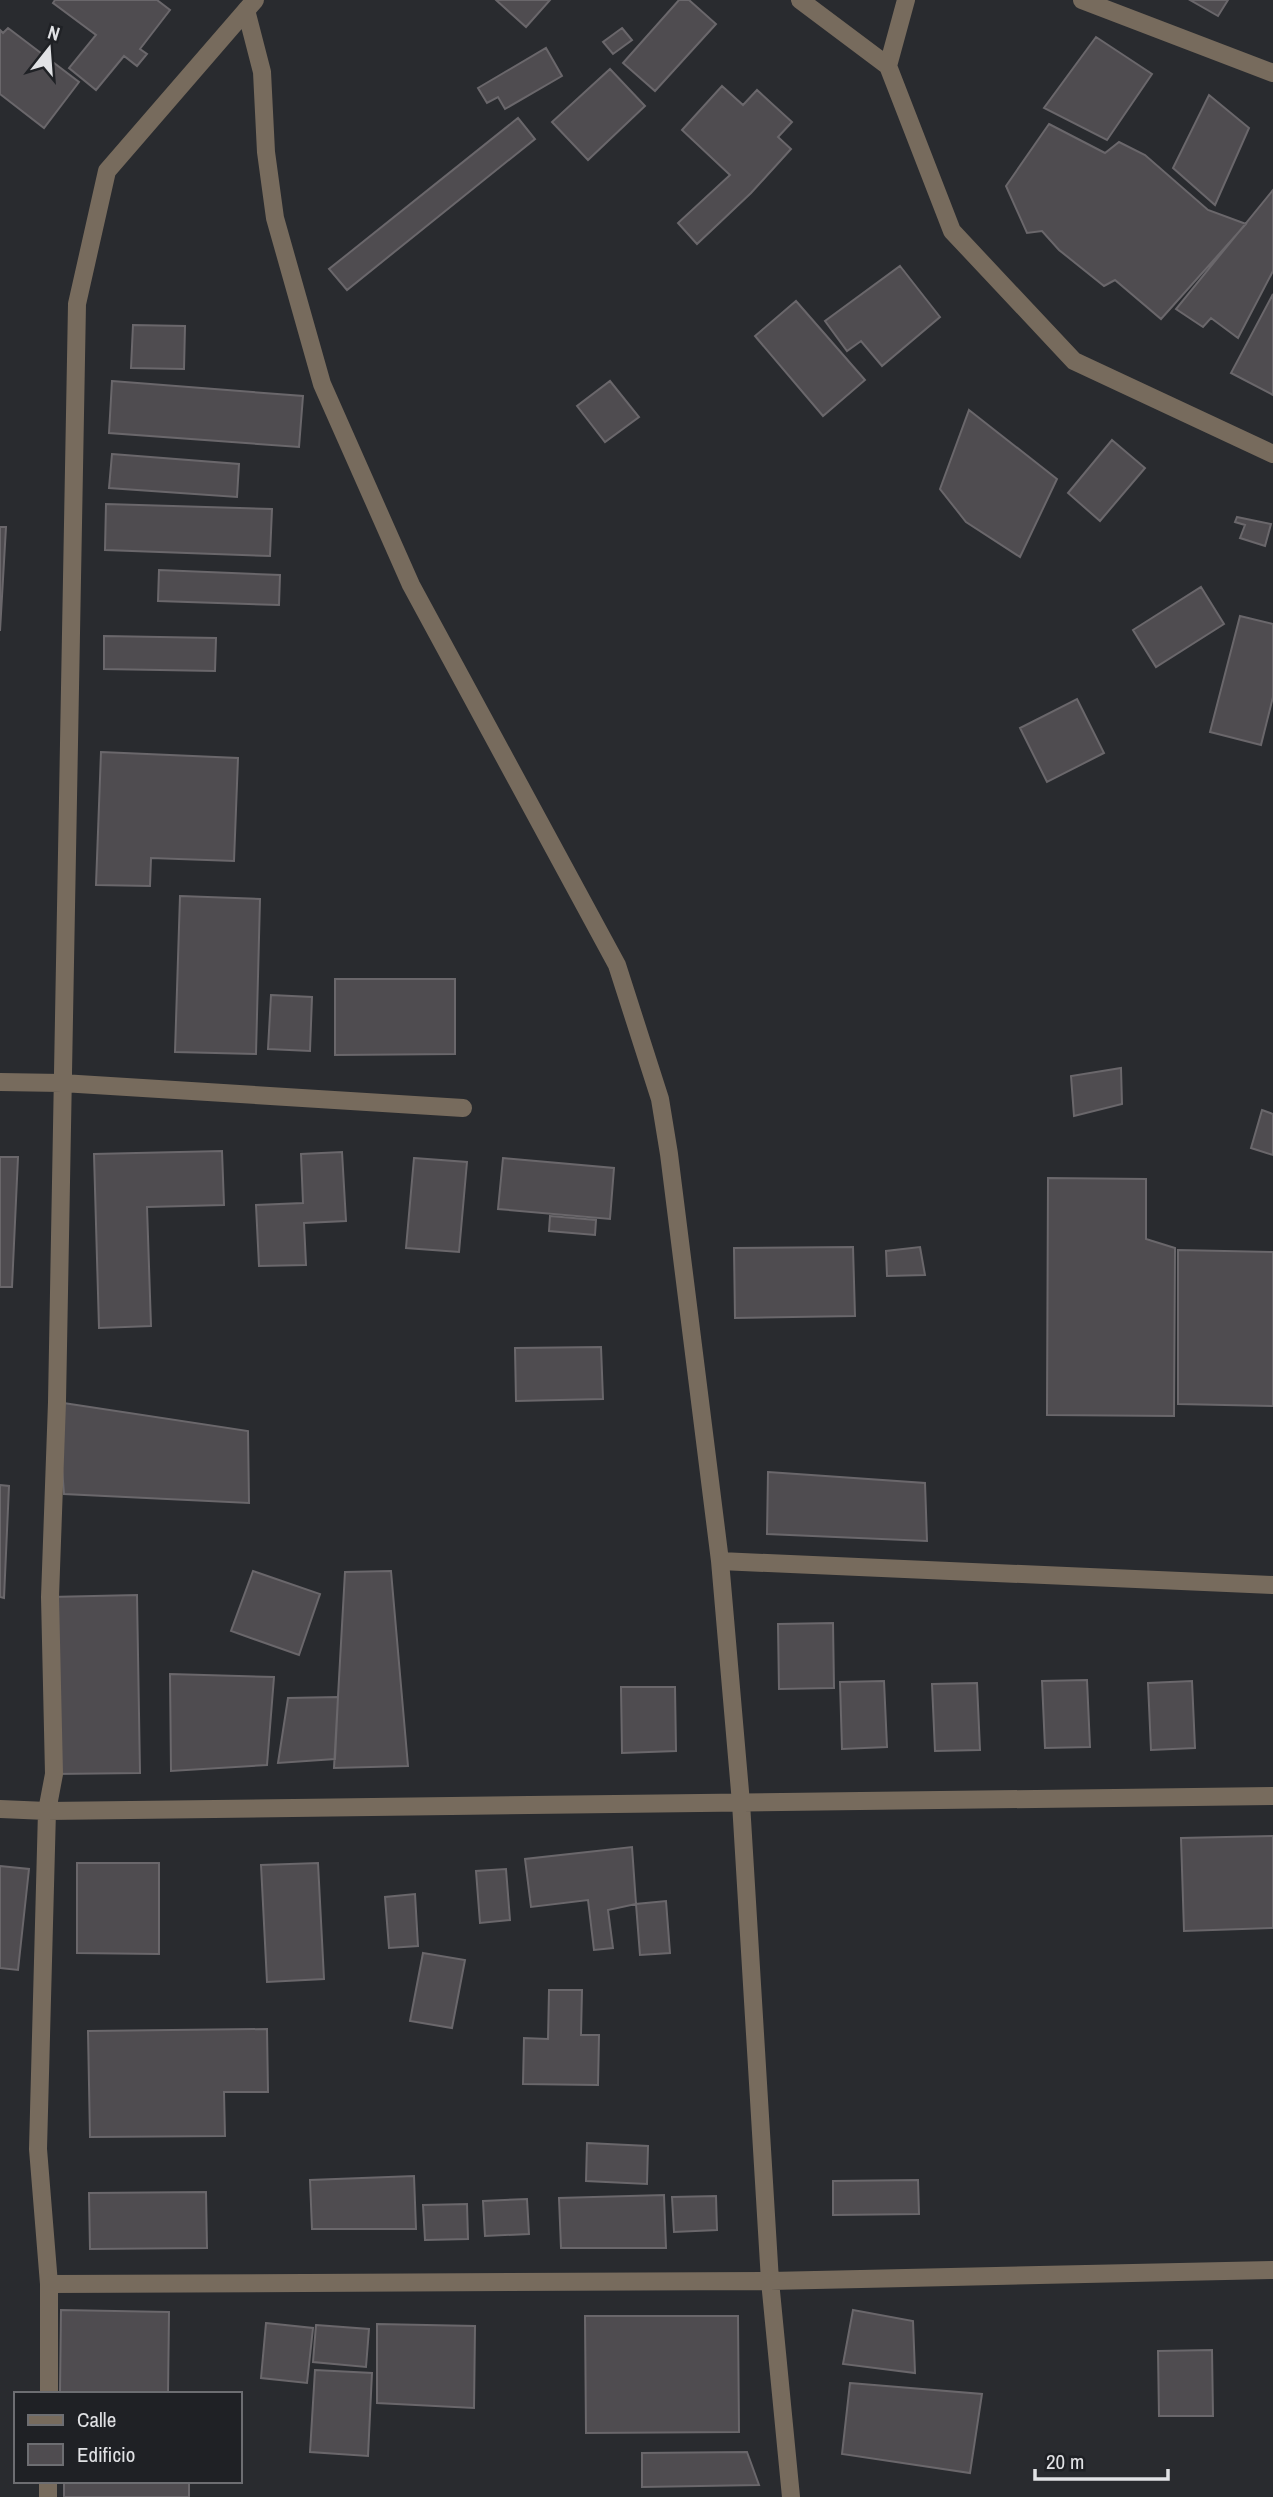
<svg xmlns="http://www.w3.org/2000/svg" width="1273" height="2497" font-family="'Archivo Narrow',sans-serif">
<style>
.building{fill:#4f4c50;stroke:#6a676b;stroke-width:2}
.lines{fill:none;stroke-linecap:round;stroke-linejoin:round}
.minor{stroke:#776b5d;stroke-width:18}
</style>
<rect width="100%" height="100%" fill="#292b2f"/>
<path class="building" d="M55,0h102l13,10 -30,39 7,5 -10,12 -13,-10 -28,34 -27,-22 27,-33 -43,-32z
M496,0h54l-24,27z
M679,0h10l27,24 -61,67 -32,-28z
M1190,0h38l-10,16z
M8,28l71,54 -35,46 -44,-34v-64l3,3z
M622,28l10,12 -19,14 -10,-12z
M1096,37l56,37 -45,66 -63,-32z
M546,48l16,28 -57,33 -7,-12 -11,6 -9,-15z
M610,69l35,37 -57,54 -36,-38z
M722,86l21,19 14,-15 35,32 -14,15 13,12 -40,44 -54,51 -19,-21 52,-48 -48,-45z
M1209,95l40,33 -34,77 -42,-37z
M518,118l17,21 -188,151 -18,-21z
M1049,124l56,29 14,-11 26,13 63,55 38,14 -85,95 -46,-39 -11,6 -45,-36 -17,-19 -15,2 -21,-47z
M1273,190v81l-35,67 -27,-20 -8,9 -27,-18z
M900,266l40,51 -58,49 -21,-25 -14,10 -22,-30z
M1273,294v101l-42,-22z
M796,301l69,79 -42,36 -68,-80z
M133,325l52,1 -1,43 -53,-1z
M112,381l191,15 -4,51 -190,-14z
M610,381l29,36 -34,25 -28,-36z
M969,410l88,69 -37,78 -54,-35 -26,-33z
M1112,440l33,28 -45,53 -32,-28z
M112,454l127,10 -2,33 -128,-9z
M106,504l166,5 -2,47 -165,-6z
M1237,517l34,7 -6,22 -25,-8 5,-13 -10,-3z
M0,527h6l-6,104z
M159,570l121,5 -1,30 -121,-4z
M1201,587l23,37 -68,43 -23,-37z
M1240,616l33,8v73l-12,48 -51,-13z
M104,636l112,2 -1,33 -111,-2z
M1077,699l27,54 -57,29 -27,-54z
M101,752l137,6 -4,103 -83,-3 -1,28 -54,-1z
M180,896l80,3 -4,155 -81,-2z
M335,979h120v75l-120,1z
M271,995l41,2 -2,54 -42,-2z
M1121,1068l1,36 -48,12 -3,-40z
M1262,1110l11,4v41l-22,-7z
M222,1151l2,54 -77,2 4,119 -52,2 -5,-174z
M342,1152l4,69 -42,2 2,42 -47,1 -3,-61 47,-2 -2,-49z
M0,1157h18l-6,130h-12z
M414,1158l53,4 -8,90 -53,-4z
M503,1158l111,10 -4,51 -112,-10z
M1048,1178l98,1v60l29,9 -1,168 -127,-1z
M550,1216l46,4 -1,15 -46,-4z
M853,1247l2,69 -120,2 -1,-70z
M920,1247l5,28 -38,1 -1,-25z
M1178,1250l95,2v154l-95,-2z
M601,1347l2,52 -87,2 -1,-53z
M57,1402l191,29 1,72 -185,-9z
M768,1472l157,11 2,58 -160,-7z
M0,1485l9,1 -5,112 -4,-1z
M253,1571l67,23 -21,61 -68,-24z
M391,1571l17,195 -74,2 11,-196z
M137,1595l3,178 -86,1 -4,-177z
M833,1623l1,65 -55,1 -1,-65z
M170,1674l104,3 -7,88 -96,6z
M1087,1680l3,67 -45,1 -3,-67z
M884,1681l3,66 -45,2 -2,-67z
M1192,1681l3,67 -44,2 -3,-67z
M977,1683l3,67 -45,1 -3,-67z
M621,1687h54l1,64 -54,2z
M338,1697l-3,62 -57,4 10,-65z
M1273,1836v92l-89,3 -3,-93z
M632,1847l4,57 -28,6 5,38 -19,2 -6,-50 -57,7 -6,-48z
M77,1863h82v91l-82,-1z
M318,1863l6,116 -57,3 -6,-117z
M0,1866l29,3 -11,101 -18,-2z
M506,1869l4,51 -30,3 -4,-52z
M415,1894l3,52 -29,2 -4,-51z
M666,1901l4,52 -30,2 -4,-51z
M423,1953l42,7 -13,68 -42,-7z
M549,1990h33l-1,45h18l-1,50 -75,-1 1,-46 24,1z
M267,2029l1,63h-44l1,44 -135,1 -2,-106z
M587,2143l61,3 -1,38 -61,-3z
M414,2176l2,53h-104l-2,-49z
M918,2180l1,34 -86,1v-34z
M206,2192l1,56 -117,1 -1,-56z
M664,2195l2,53h-105l-2,-50z
M716,2196l1,34 -43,2 -2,-35z
M527,2199l2,35 -44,2 -2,-35z
M467,2204l1,35 -43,1 -2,-35z
M61,2310l108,2 -1,82 -108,-1z
M853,2310l60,11 2,52 -72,-9z
M585,2316h153l1,116 -153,1z
M266,2323l47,5 -6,55 -46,-5z
M377,2324l98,2 -1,82 -97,-5z
M316,2325l53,4 -3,38 -53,-5z
M1212,2350l1,66h-54l-1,-65z
M315,2370l57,3 -4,83 -58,-4z
M850,2383l132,11 -12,79 -128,-19z
M747,2452l12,33 -117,2v-34z
M64,2481h125v16h-125z"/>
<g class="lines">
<path class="minor" d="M800,0l88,66 64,165 122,130 199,93
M1082,0l191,73
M246,10l16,62 4,80 9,66 47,166 89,201 206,380 43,134 9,55 51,407 21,242 29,478 21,216
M888,66l18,-66
M0,1082l62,1 401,25
M720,1561l553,24
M0,1809l47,2 1226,-15
M49,2284l721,-3 503,-11
M49,2394v-110l-11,-135 9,-338 7,-37 -4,-177 7,-195 20,-1098 30,-133 148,-171
M48,2497v-16"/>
</g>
<rect x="14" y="2392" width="228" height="91" fill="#1f2125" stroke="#6d6e72" stroke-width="2"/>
<rect x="28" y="2415" width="35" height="10" fill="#776b5d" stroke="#6d6e72" stroke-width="2"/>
<text x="77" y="2427" font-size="21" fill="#e1e2e5">Calle</text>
<rect x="28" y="2444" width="35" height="21" fill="#4f4c50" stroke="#6d6e72" stroke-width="2"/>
<text x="77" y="2462" font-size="21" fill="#e1e2e5">Edificio</text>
<g transform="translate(49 49) rotate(17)" stroke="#1f2125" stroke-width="5" paint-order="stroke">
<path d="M0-5L12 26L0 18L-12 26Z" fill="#e1e2e5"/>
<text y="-10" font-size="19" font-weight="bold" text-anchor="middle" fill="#e1e2e5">N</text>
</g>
<path d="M1035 2469v10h133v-10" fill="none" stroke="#e1e2e5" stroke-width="3.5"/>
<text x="1046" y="2469" font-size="21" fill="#e1e2e5" stroke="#1f2125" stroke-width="5" paint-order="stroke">20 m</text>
</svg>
